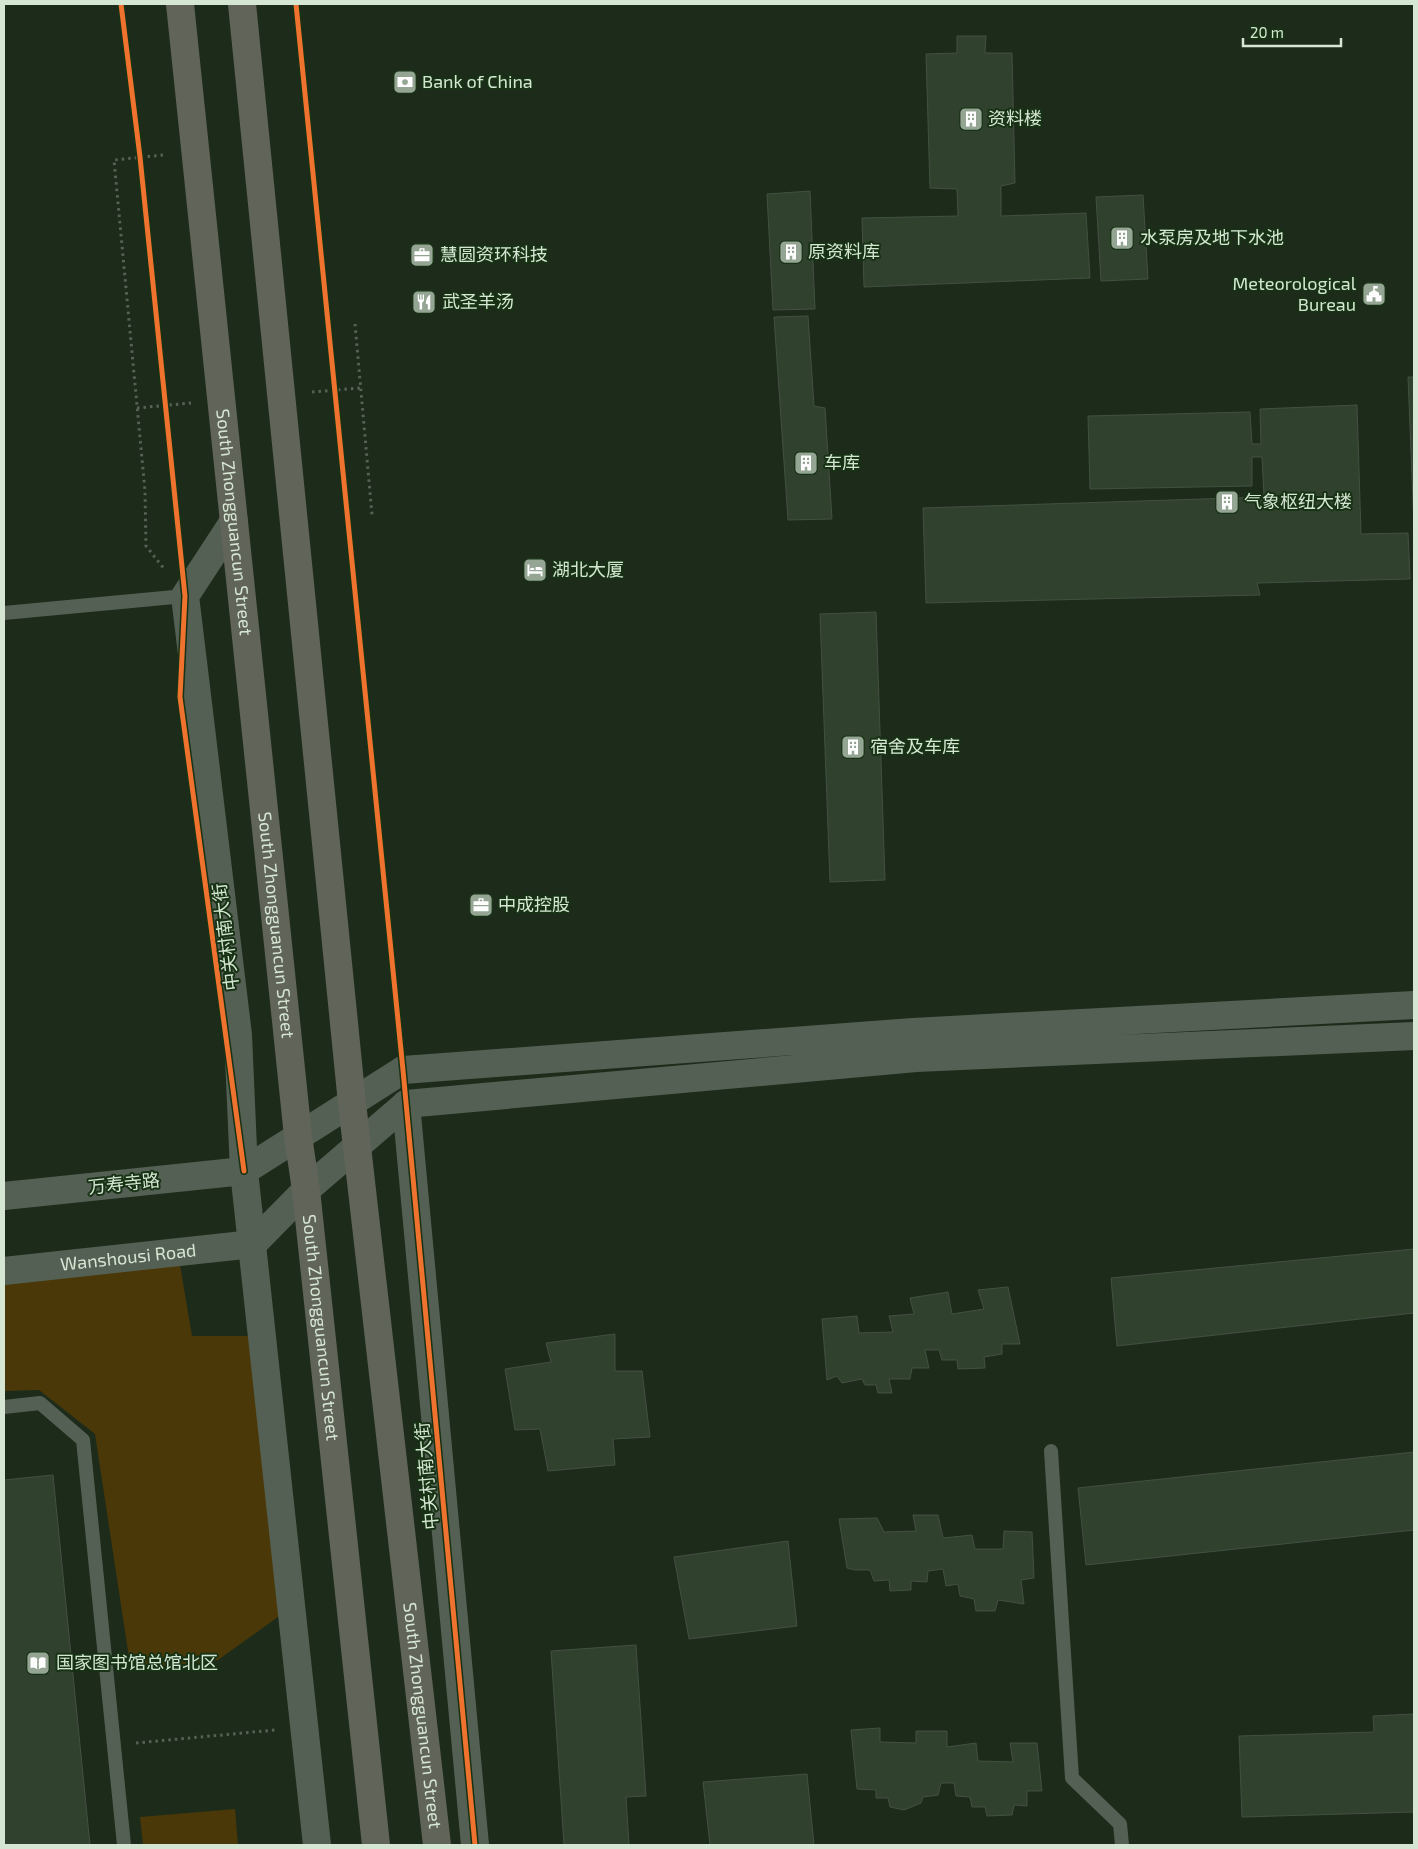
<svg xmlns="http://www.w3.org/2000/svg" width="1418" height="1849" font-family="'Exo 2','Noto Sans SC',sans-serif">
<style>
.green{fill:#4a3808}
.building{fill:#30422e;stroke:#445042}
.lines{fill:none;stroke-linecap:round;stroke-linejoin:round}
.path{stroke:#576156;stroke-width:3;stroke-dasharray:2.5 4;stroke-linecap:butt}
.lane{stroke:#546053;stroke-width:14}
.street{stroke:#546053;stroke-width:28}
.secondary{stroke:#546053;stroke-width:28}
.primary{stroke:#616459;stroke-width:28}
.cycleway-casing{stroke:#173214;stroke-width:8}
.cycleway{stroke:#ef722f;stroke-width:5}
.labels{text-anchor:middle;stroke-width:4;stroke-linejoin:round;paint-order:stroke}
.poi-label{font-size:18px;fill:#d5e6d3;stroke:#173214;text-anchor:start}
.street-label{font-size:18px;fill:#d5e6d3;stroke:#173214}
</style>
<rect width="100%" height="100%" fill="#1d2b1b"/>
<path class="green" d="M180,1265l12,71h58l32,278 -64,46 -87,11 -36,-237 -56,-44 -35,1v-108z
M235,1809l3,36h-95l-3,-28z"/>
<path class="building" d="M957,36h29l-1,17h27l3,130 -14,3v30l85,-3 4,65 -226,9 -2,-69 96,-2 -1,-27 -27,-1 -4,-134 31,-1z
M810,191l5,118 -42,1 -6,-116z
M1143,195l5,84 -47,2 -5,-84z
M808,316l6,90 11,2 7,111 -44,1 -14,-203z
M1408,377h6v149z
M1357,405l4,129 47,-1 2,46 -153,4 3,12 -334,8 -3,-95 341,-11 -2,-40h-10v29l-162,3 -2,-73 162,-4 2,32h9l-1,-35z
M876,612l9,268 -55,2 -10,-268z
M1414,1249v64l-297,33 -6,-68z
M1008,1287l12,57h-18v10l-18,3 1,11 -27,1 -1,-9h-15l-3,-10h-14l4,18h-17l-2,11h-21l3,14h-14l-2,-8h-11l-3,-6 -20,4 -5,-7 -10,4 -5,-61 35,-3 2,17 34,-1 -4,-16 25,-2 -4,-16 38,-6 4,22 32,-5 -6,-19z
M615,1334v37h27l8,66 -37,2 2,26 -67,6 -8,-42 -25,1 -10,-61 46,-7 -5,-19z
M1414,1452v78l-328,35 -8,-77z
M53,1475l37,370h-86v-365z
M913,1515h25l5,23 29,-3 3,14h28l1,-18 28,1 2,46 -13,2 3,24 -26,-4 -3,11h-19l-2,-12 -14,-3 -2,-12 -12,2 -3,-17 -15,2 -1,11 -16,-1v9l-21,1 -1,-11 -15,1 -4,-11h-15l-8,-2 -8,-49 38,-1 7,14 32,-1z
M788,1541l9,85 -108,13 -15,-82z
M636,1645l10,151 -20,1 3,48h-65l-13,-194z
M1414,1714v98l-172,5 -3,-81 135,-4 -1,-16z
M880,1728v14l36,1v-12h31v16l29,-4 2,18 35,1 -3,-19h27l5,48h-15v15l-13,-1 -2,10 -25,1 -2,-9h-13l-2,-10 -14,-1 -2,-13h-13l-3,12 -15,2 -2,6 -17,7 -14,-3 -2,-9h-12v-8l-19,-1 -6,-59z
M807,1774l7,71h-104l-7,-63z"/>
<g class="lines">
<path class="path" d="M163,155l-49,5 31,331 1,55 19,24
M355,324l17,191
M312,392l48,-4
M137,408l54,-5
M136,1743l139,-13"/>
<path class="lane" d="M4,613l181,-17
M4,1407l36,-4 43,37 41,405
M1051,1451l21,327 48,46 2,21"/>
<path class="street" d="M403,1070l510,-38 501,-27
M406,1104l510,-46 498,-22"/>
<g class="secondary">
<path d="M234,521l-49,75 53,439 6,136 73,674"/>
<path d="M406,1104l69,741"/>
<path d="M4,1196l240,-25 159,-101"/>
<path id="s1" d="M4,1271l249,-27 53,-54 100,-86"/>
</g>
<g class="primary">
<path id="s2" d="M180,4l118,1132 8,54 70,655"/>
<path id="s3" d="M242,4l110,1099 85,742"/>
</g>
<g class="cycleway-casing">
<path id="cycleway" d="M121,4l19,153 45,439 -5,101 64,474
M296,4l107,1066 72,775"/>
</g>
<use href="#cycleway" class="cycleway"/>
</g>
<defs>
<g id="bank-square" transform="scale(1.25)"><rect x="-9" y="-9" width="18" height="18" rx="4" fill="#95a593" stroke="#173214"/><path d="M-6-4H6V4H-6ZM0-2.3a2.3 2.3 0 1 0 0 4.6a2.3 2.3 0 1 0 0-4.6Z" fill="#fff"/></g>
<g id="building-square" transform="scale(1.25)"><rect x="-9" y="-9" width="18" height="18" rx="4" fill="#95a593" stroke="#173214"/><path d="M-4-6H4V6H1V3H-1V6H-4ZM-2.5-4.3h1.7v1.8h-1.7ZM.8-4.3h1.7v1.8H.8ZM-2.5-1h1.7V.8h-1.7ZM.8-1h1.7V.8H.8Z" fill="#fff"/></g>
<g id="office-square" transform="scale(1.25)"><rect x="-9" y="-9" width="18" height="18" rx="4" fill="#95a593" stroke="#173214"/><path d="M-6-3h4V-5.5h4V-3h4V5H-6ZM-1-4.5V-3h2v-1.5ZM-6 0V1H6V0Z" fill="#fff"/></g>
<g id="civic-square" transform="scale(1.25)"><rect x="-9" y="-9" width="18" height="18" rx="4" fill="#95a593" stroke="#173214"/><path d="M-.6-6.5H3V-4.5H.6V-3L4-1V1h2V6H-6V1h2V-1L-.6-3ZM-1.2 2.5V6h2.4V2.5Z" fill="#fff"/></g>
<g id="restaurant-square" transform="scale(1.25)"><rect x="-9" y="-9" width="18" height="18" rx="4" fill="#95a593" stroke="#173214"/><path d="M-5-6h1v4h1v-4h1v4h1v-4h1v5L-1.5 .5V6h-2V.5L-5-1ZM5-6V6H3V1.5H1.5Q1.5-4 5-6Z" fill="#fff"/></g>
<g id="hotel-square" transform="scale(1.25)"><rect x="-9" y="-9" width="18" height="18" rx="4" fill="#95a593" stroke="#173214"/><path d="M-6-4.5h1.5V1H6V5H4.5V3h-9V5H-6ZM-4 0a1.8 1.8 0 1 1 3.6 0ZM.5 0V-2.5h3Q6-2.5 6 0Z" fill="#fff"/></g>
<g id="library-square" transform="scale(1.25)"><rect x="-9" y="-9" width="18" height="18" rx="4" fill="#95a593" stroke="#173214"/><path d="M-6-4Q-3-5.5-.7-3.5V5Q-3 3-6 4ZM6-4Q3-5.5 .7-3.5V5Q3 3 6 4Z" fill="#fff"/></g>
</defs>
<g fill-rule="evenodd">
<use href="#bank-square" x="405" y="82"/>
<use href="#building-square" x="971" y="119"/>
<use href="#building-square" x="1122" y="238"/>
<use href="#building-square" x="791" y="252"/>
<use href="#office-square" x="422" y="255"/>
<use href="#civic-square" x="1374" y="294"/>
<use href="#restaurant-square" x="424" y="302"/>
<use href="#building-square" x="806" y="463"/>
<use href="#building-square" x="1227" y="502"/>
<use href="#hotel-square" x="535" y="570"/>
<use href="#building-square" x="853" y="747"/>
<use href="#office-square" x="481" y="905"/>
<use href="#library-square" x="38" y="1663"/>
</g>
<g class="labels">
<g class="poi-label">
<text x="422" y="88">Bank of China</text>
<text x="988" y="125">资料楼</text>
<text x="1140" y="244">水泵房及地下水池</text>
<text x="808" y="258">原资料库</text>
<text x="440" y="261">慧圆资环科技</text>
<text x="1356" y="290" text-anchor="end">Meteorological<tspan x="1356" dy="21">Bureau</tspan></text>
<text x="442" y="308">武圣羊汤</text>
<text x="824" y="469">车库</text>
<text x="1244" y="508">气象枢纽大楼</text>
<text x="552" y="576">湖北大厦</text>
<text x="870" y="753">宿舍及车库</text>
<text x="498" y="911">中成控股</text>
<text x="56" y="1669">国家图书馆总馆北区</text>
</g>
<g class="street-label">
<text dy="6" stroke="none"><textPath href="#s2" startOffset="521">South Zhongguancun Street</textPath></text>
<text dy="6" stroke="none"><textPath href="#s2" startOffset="926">South Zhongguancun Street</textPath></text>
<text transform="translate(226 937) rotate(-97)" y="6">中关村南大街</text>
<text transform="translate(124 1184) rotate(-6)" y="6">万寿寺路</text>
<text dy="6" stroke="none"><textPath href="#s1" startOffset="125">Wanshousi Road</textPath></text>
<text dy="6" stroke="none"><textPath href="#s2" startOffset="1331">South Zhongguancun Street</textPath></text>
<text transform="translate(427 1476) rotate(-95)" y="6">中关村南大街</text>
<text dy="6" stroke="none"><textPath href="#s3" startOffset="1721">South Zhongguancun Street</textPath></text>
</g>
</g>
<rect width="1418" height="1849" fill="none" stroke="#d5e6d3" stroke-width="10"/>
<path d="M1243 38v8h98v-8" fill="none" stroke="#d5e6d3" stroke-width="2.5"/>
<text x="1250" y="38" font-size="15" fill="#d5e6d3" stroke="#173214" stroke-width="4" paint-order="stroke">20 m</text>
</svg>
